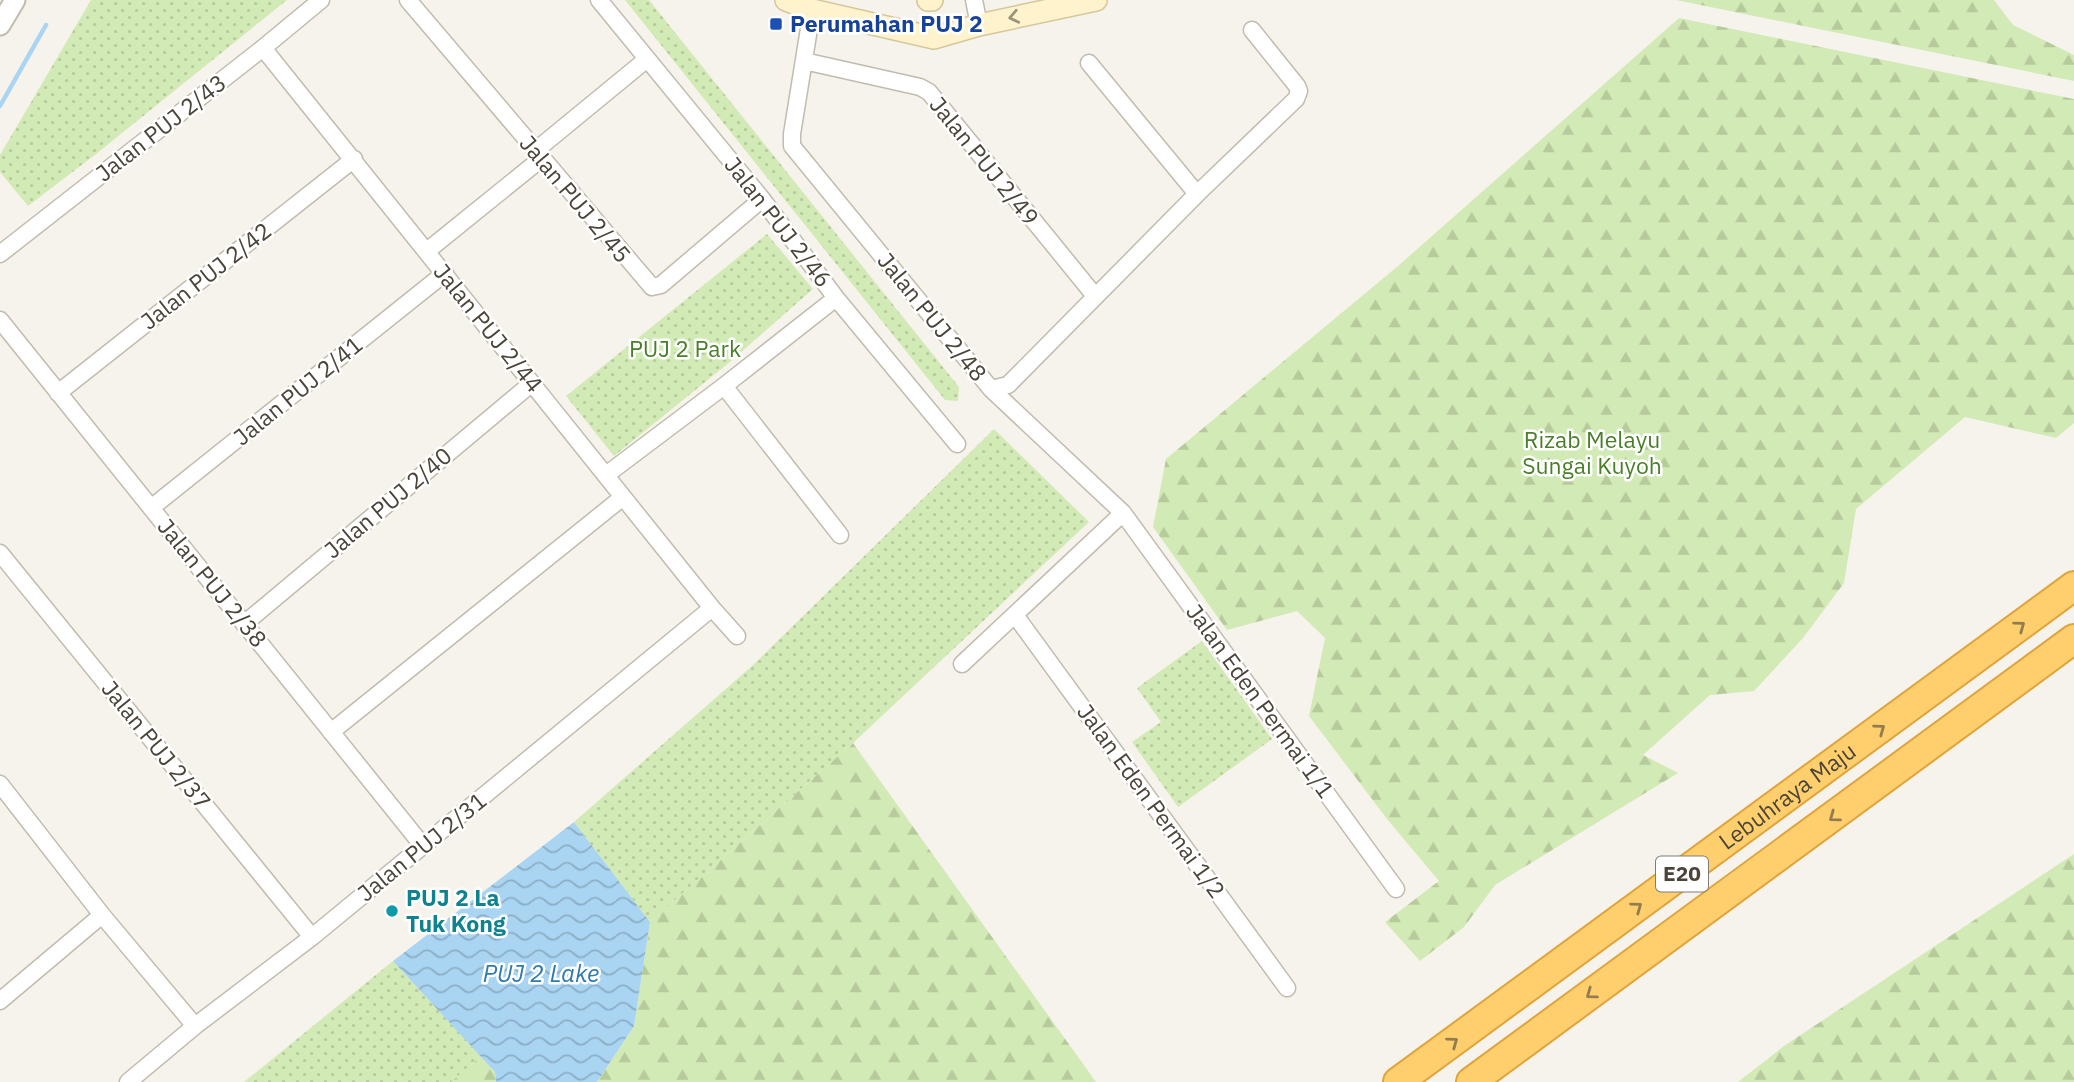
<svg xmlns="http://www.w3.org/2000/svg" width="2074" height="1082" font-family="'IBM Plex Sans',sans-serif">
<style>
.grass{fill:url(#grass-dots)}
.forest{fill:url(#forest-firs)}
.water{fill:url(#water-waves)}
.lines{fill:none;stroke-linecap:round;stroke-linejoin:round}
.stream{stroke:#a9d4f2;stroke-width:4.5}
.minor-casing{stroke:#c2bbae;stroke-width:19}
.tertiary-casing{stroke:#c2bbae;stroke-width:23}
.secondary-casing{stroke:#d6c79b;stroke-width:24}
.motorway-casing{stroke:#e0a43c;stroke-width:32}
.minor{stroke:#fff;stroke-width:16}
.tertiary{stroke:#fff;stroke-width:19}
.secondary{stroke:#fff3cd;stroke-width:21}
.motorway{stroke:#ffcf6e;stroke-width:28}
.oneway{stroke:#9c937c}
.oneway2{stroke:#937c4e}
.transit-dot{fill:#1a4fb4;stroke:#fff;stroke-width:2.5}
.culture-dot{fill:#0f9aa8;stroke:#fff;stroke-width:2.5}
.labels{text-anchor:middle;stroke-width:5;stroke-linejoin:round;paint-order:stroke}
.shield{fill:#fff;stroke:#817c74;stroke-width:2}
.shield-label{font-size:21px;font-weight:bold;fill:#4b4439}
.transit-label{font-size:23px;font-weight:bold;fill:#164399;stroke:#fff;text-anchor:start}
.street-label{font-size:23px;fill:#4b4439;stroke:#fff}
.park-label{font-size:23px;fill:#4a7f2a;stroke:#fff}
.culture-label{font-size:23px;font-weight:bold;fill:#0d838f;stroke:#fff;text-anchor:start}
.water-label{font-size:24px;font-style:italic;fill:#2e7ab2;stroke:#fff}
</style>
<defs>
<pattern id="grass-dots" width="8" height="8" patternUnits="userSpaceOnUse" patternTransform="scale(1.75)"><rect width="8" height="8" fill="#d2eab5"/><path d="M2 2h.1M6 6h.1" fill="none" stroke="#b6ca9c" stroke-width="1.8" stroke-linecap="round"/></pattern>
<pattern id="forest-firs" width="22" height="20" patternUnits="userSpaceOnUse" patternTransform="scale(1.75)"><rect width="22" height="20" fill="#d2eab5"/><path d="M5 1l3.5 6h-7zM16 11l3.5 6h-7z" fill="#b6ca9c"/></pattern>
<pattern id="water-waves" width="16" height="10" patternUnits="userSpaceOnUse" patternTransform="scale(1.75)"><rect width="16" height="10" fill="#a9d4f2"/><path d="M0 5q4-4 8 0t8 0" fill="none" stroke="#8caec5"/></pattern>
</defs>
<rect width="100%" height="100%" fill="#f6f3ec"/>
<path class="grass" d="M91,0h196l-191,154 -68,52 -28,-34v-17z
M625,0h24l310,387 -1,14 -13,-1z
M767,234l46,55 -82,72 -117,95 -48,-60z
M994,429l95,93 -236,221 -203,179 -76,-100 178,-156z
M1202,641l70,98 -94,68 -46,-65 29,-20 -24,-34z
M393,961l88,95 -30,26h-207z"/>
<path class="forest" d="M1676,0h318l19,25 61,30v26z
M1679,18l395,81v324l-18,15 -91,-21 -109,92 -12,74 -41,55 -49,53 -44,4 -67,60 35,18 -183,112 -31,42 -44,34 -35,-39 54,-41 -52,-62 -78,-103 16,-78 -28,-27 -70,19 -74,-103 13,-68 232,-193z
M853,743l243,339h-499l37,-56 16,-104z
M2074,854v228h-336l46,-36z
M481,1056l14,16 1,10h-45z"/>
<path class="water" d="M574,822l76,100 -16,104 -37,56h-101l-1,-10 -102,-111z"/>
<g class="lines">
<path class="stream" d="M0,106l46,-81"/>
<g class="minor-casing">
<path id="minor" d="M408,0l244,287 9,-2 101,-86
M599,0l163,199 74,99 121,146
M974,0l5,25
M812,10l-20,124v12l199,243 17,-4 189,-191 99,-95 3,-8 -2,-5 -45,-56
M263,48l449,560 25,28
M804,61l116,26 9,5 166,204
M1089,63l108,131
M535,151l112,-92
M427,251l115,-93
M0,254l263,-206 58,-48
M0,320l423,526
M724,386l116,149
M991,389l132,124 273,376
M58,393l296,-234
M606,475l118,-89 112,-88
M151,508l294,-235
M0,553l312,384
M1015,615l272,373
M244,624l288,-241
M962,664l161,-151
M331,732l292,-235
M0,784l102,131 93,111
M0,1001l102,-86
M128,1082l67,-56 117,-89 400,-329"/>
</g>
<g class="tertiary-casing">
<path id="tertiary" d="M0,25l15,-25"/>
</g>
<g class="secondary-casing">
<path id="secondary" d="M786,0l26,10 122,28 45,-13 117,-25
M928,0h4"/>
</g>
<g class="motorway-casing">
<g id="motorway">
<path id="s1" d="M1398,1082l676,-496"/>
<path d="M1471,1082l603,-443"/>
</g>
</g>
<use href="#minor" class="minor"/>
<use href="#tertiary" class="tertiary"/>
<use href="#secondary" class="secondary"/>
<use href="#motorway" class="motorway"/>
</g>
<defs><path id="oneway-chevron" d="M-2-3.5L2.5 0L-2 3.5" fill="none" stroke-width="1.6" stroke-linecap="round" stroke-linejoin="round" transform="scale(1.75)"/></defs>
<use class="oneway" href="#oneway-chevron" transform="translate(1014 17) rotate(168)"/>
<g class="oneway2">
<use href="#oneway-chevron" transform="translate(2020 626) rotate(-36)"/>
<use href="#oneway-chevron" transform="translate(1880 729) rotate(-36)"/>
<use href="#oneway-chevron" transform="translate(1834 817) rotate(144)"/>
<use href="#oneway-chevron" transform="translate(1637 907) rotate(-36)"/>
<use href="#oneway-chevron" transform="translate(1591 994) rotate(144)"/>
<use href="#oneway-chevron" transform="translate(1453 1042) rotate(-36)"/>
</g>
<rect class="transit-dot" x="769" y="17" width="14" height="14" rx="3.5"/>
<circle class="culture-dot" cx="392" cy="911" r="7"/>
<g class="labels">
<rect class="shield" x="1656" y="856.5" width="52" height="35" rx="5"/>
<g class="shield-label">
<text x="1682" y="881">E20</text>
</g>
<g class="transit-label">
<text x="790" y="32">Perumahan PUJ 2</text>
</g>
<g class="street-label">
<text transform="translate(161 128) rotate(-38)" y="8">Jalan PUJ 2/43</text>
<text transform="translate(984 161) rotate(51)" y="8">Jalan PUJ 2/49</text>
<text transform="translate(575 199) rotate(50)" y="8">Jalan PUJ 2/45</text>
<text transform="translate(778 222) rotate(52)" y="8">Jalan PUJ 2/46</text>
<text transform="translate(206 276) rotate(-38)" y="8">Jalan PUJ 2/42</text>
<text transform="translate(932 317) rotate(51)" y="8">Jalan PUJ 2/48</text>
<text transform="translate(488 328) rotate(51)" y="8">Jalan PUJ 2/44</text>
<text transform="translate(298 391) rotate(-39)" y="8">Jalan PUJ 2/41</text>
<text transform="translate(388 503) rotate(-40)" y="8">Jalan PUJ 2/40</text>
<text transform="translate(212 583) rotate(51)" y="8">Jalan PUJ 2/38</text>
<text transform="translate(1260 701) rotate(54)" y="8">Jalan Eden Permai 1/1</text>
<text transform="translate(156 745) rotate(51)" y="8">Jalan PUJ 2/37</text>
<text dy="8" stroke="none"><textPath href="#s1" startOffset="483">Lebuhraya Maju</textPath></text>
<text transform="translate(1151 801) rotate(54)" y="8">Jalan Eden Permai 1/2</text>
<text transform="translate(422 847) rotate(-39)" y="8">Jalan PUJ 2/31</text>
</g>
<g class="park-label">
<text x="685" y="357">PUJ 2 Park</text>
<text x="1592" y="448">Rizab Melayu<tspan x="1592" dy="26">Sungai Kuyoh</tspan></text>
</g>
<g class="culture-label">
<text x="406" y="906">PUJ 2 La<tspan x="406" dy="26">Tuk Kong</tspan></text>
</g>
<g class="water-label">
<text x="541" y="982">PUJ 2 Lake</text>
</g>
</g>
</svg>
